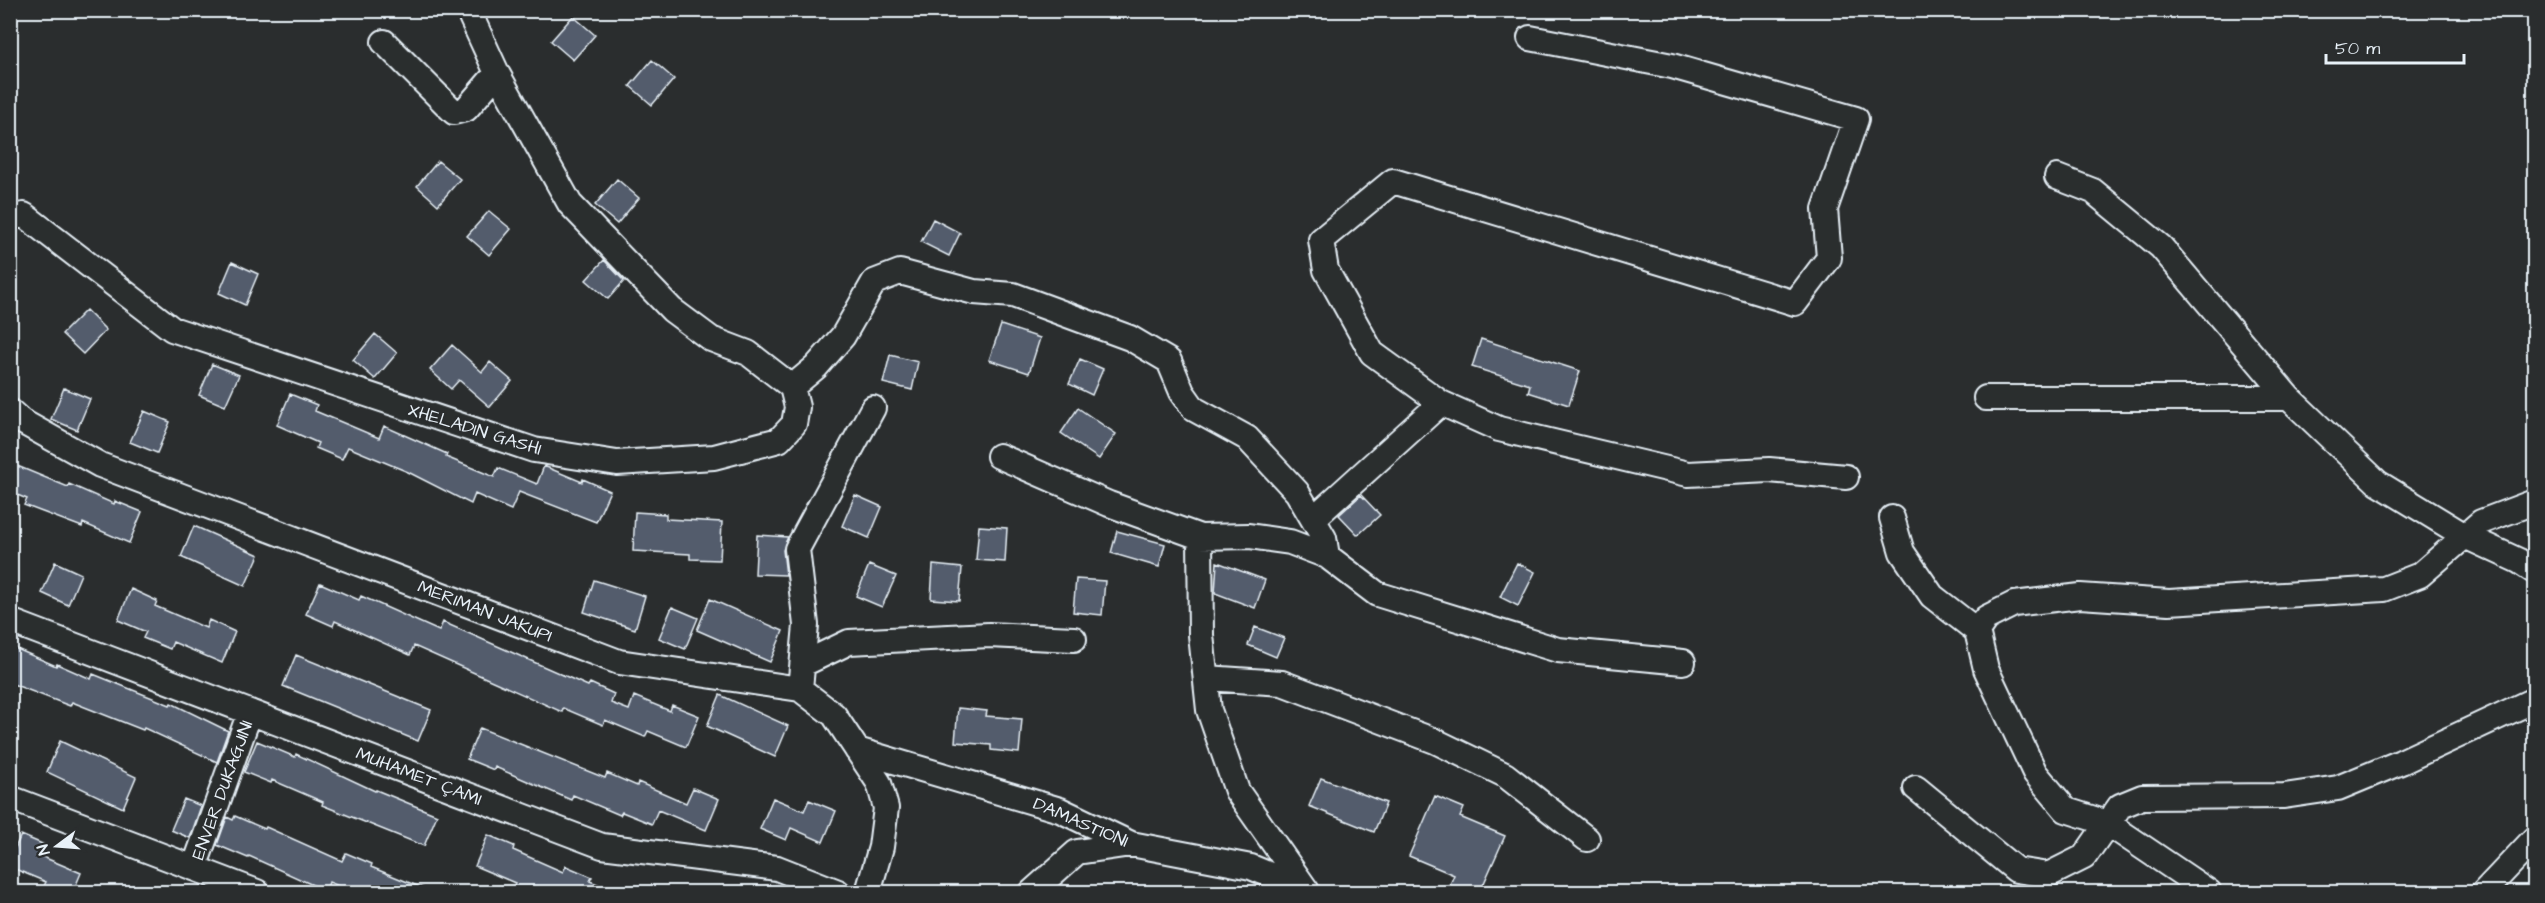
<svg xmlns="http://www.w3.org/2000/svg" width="2545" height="903" font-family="'Architects Daughter',sans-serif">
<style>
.building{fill:#535b6c;stroke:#e8f1f8;stroke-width:1.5}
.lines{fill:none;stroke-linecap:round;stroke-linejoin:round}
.minor-casing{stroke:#e8f1f8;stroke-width:28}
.minor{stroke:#2a2d2e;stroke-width:24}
.labels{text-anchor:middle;stroke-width:4.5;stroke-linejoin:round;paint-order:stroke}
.street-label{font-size:18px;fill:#e8f1f8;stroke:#2a2d2e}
</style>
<rect width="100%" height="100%" fill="#2a2d2e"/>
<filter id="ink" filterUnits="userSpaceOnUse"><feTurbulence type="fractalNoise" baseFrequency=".0167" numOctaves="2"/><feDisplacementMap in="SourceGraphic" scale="12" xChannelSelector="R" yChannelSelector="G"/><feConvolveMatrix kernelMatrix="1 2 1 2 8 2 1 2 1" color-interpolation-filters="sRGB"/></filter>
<g filter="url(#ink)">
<path class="building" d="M573,16l22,19 -22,25 -22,-19z
M652,60l22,19 -22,26 -22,-19z
M438,161l22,18 -22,26 -21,-19z
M617,179l22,19 -22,26 -22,-19z
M489,211l22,18 -22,26 -22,-19z
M933,219l27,14 -11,23 -28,-14z
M604,260l20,21 -16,18 -22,-19z
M232,262l26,12 -13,31 -26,-12z
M86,310l20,20 -23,24 -21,-20z
M1001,325l39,13 -11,35 -40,-13z
M375,334l22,19 -22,26 -22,-19z
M1481,339l99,32 -11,34 -41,-13 2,-7 -58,-18z
M452,345l30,27 8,-10 22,19 -22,26 -31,-27 -8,9 -21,-19z
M890,355l28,7 -6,28 -29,-7z
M1080,359l23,10 -11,26 -23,-11z
M212,364l27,11 -14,31 -26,-11z
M64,388l26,11 -13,31 -26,-11z
M290,394l27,11 -2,6 64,27 5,-12 63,28 -1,3 48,20 4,-9 39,16 7,-18 38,16 1,-3 27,12 -14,31 -77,-30 -8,18 -36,-16 -4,10 -63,-32 -60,-25 -6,12 -26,-11 2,-5 -41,-18z
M1078,408l38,26 -17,25 -38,-26z
M144,411l26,11 -13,31 -27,-11z
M10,463l58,24 1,-3 45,20 1,-3 27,11 -13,31 -46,-20 -1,4 -58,-22 3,-6 -17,-7z
M855,495l27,12 -13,31 -27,-12z
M1361,495l19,20 -22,20 -19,-20z
M635,512l31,2v5l56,3 -2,38 -30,-1v-5l-57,-3z
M194,526l65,29 -14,31 -64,-29z
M979,526l28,2 -2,34 -29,-2z
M1117,531l48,13 -6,23 -48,-14z
M757,535l31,2 -5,13 3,25 -31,-1z
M55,562l26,12 -13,31 -26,-12z
M1217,562l48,18 -10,28 -40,-15z
M1517,563l18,9 -17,34 -18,-9z
M869,565l27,11 -14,31 -26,-11z
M933,565l29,3 -3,33 -28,-2z
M1076,579l29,2 -3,34 -29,-3z
M594,580l51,16 -10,33 -51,-17z
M320,583l39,17 2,-4 78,35 4,-9 145,64 2,-3 24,11 -3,9 18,7 5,-14 36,15 2,-6 27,11 -13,31 -38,-16 -3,6 -40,-17 -2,5 -40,-17 -1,4 -148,-66 -4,9 -75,-34 -2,5 -27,-12z
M131,589l26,12 -2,5 51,22 3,-8 26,12 -13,31 -49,-21 -3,7 -27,-11 3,-6 -28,-12z
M710,599l73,32 -13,31 -73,-32z
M672,607l26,11 -13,31 -26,-11z
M1255,627l29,11 -8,19 -28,-12z
M10,646l46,20 1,-2 34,15 2,-5 77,31 1,-2 57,28 -11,31 -73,-34 -1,2 -71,-28 -2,4 -60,-23z
M296,655l135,55 -13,31 -135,-55z
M720,695l68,31 -13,31 -68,-31z
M958,708l29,3 -1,5 36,3 -3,34 -28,-3v-5l-36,-3z
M480,728l125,50 2,-5 30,13 1,-4 48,21 7,-15 26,11 -13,31 -48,-20 -6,14 -30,-12 -2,3 -47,-20 -2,5 -76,-33 -1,3 -27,-11z
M60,741l76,36 -13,31 -76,-36z
M257,741l38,16 1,-3 79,37 1,-1 61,25 -13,31 -102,-41 1,-3 -51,-22 -1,3 -27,-11z
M1321,778l65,25 -12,29 -65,-26z
M1435,796l29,12 -4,9 45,19 -25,56h-24l-8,-3 6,-14 -45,-19z
M773,798l31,13 5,-11 27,11 -13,31 -32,-14 -5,12 -26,-11z
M184,799l17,7 -11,32 -19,-8z
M235,816l30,13 1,-2 76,34 4,-8 26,11 -1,3 61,25h-79l-24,-10 -3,9 -77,-35 -1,2 -31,-13 10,-28 6,3z
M21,835l26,11 -4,11 38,16 -8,19h-32l5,-10 -36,-15v-8z
M488,835l26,11 -1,4 50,22 3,-6 26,11 -2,4 27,11h-91l-13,-5 2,-4 -40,-17z"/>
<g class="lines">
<g class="minor-casing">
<path id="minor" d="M384,42l70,70 12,-3 31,-36
M2057,177l36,14 68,56 128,151 89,85 87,53 54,25 15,10
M10,217l14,-2 148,114 362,121 83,13 97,-6 65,-17 15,-16 3,-17 -5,-20 -44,-34 -37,-14 -39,-29 -102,-106 -73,-131 -29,-63
M792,387l24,-20 27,-31 31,-54 26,-10 74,20 39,3 117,43 39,23 13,31 12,17 53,29 50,54 27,46 3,18
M1986,398h303
M1441,403l-69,-50 -46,-83 -5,-30 72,-59 402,122 34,-45 -4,-49 31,-90 -184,-53 -142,-28
M10,411l11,10 79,44 519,197 181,27 34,26 45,68 7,25 -5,39 -13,45
M999,456l110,48 91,33 49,-1 41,6 37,14 50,38 181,56 125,12
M1892,518l10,34 30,44 45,35
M1313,519l128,-116 58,26 189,45 81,-4 77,7
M1200,537l1,98 8,75 28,81 70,100
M10,621l592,225 175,22 61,24
M803,664l46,-22 140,-7 85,4
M1206,678l76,5 153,58 70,34 82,64
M800,689l6,-64 -9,-76 76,-141
M857,750l203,60 71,34 120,23 55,23 -1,2
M1916,788l100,82 32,5 36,-18 36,-51 22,-9 142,-1 54,-8 63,-26 133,-62
M10,798l247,94
M194,868l56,-156
M1032,892l45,-40 54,-8
M2209,892l-102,-69 -41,-13 -31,-37 -49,-104 -9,-38 9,-13 28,-14 66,-8 89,6 215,-13 36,-14 61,-53 53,-20
M2484,892l50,-53"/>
</g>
<use href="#minor" class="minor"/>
</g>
</g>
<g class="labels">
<g class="street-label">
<text transform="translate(475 429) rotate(17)" y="6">XHELADIN GASHI</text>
<text transform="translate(485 611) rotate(21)" y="6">MERIMAN JAKUPI</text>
<text transform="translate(419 776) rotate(21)" y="6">MUHAMET ÇAMI</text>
<text transform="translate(222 790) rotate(-70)" y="6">ENVER DUKAGJINI</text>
<text transform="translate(1081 822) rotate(23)" y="6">DAMASTIONI</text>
</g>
</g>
<rect width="2545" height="903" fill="none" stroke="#2a2d2e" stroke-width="36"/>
<rect x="18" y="18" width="2509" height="867" fill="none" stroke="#e8f1f8" stroke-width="2" filter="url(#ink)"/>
<g transform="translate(57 846) rotate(254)" stroke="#2a2d2e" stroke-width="4.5" paint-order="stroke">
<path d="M0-4.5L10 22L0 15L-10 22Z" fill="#e8f1f8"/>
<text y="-9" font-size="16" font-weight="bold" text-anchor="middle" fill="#e8f1f8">N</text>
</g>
<path d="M2326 54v9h138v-9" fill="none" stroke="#e8f1f8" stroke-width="3"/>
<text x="2335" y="54" font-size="18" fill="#e8f1f8" stroke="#2a2d2e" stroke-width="4.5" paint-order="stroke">50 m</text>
</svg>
